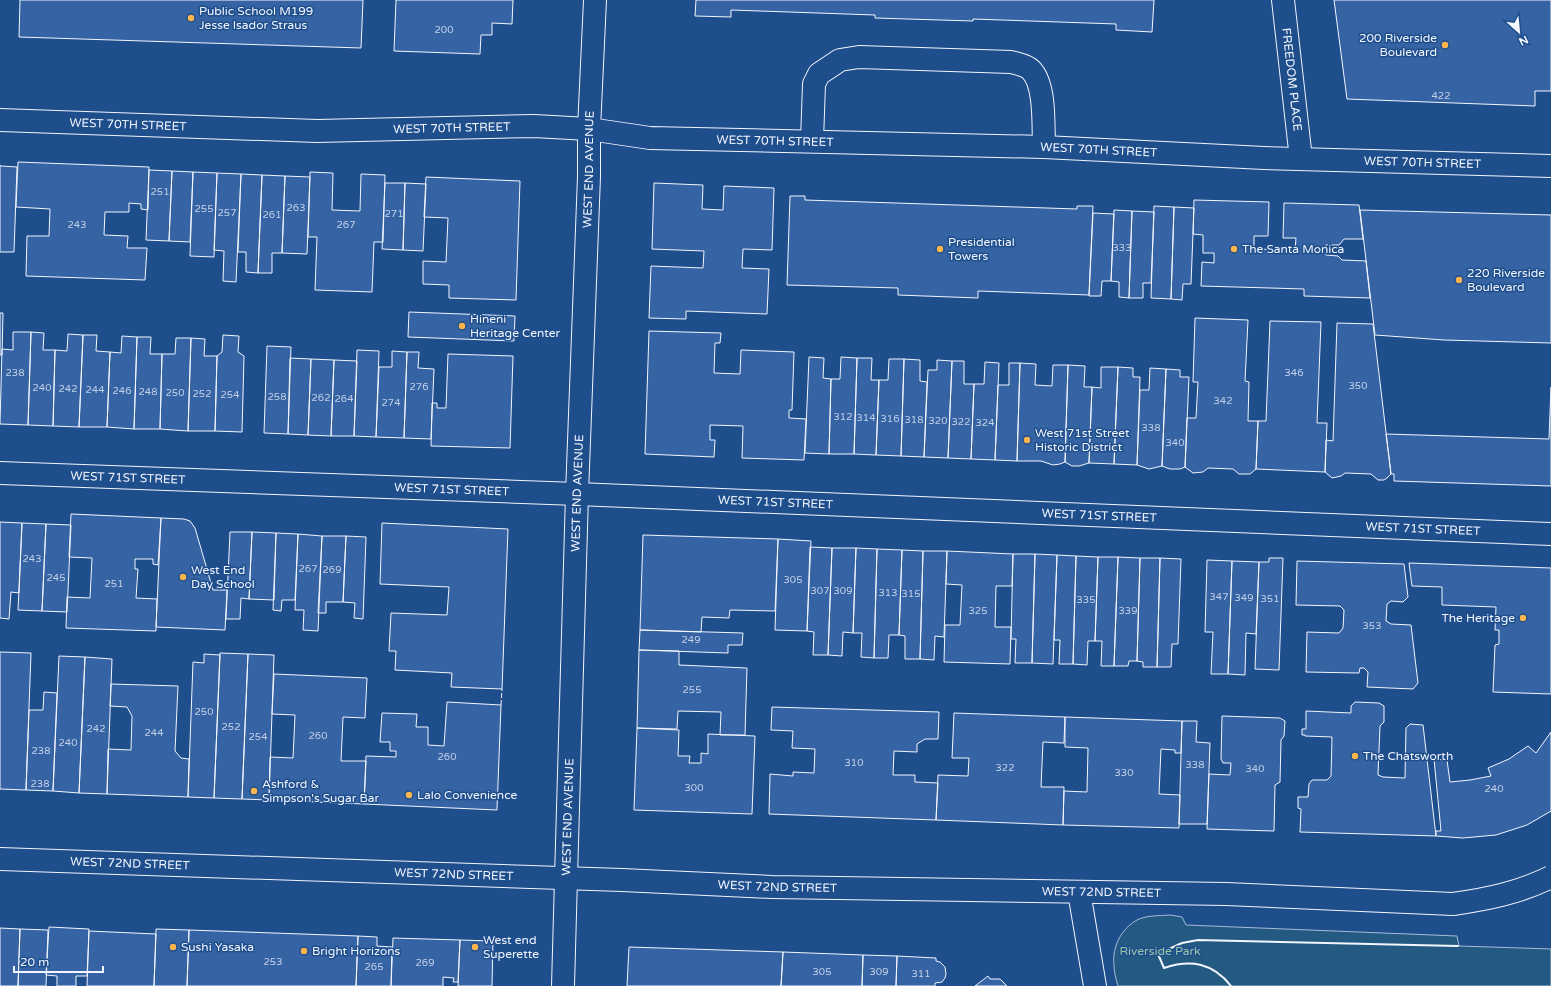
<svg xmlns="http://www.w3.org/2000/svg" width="1551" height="986" font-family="'Varela Round',sans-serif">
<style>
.green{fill:#245a82;stroke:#a8bbd7}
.building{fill:#3563a3;stroke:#f2f6ff}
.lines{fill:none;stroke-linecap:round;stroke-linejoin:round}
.minor-casing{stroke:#f2f6ff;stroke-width:24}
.major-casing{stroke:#f2f6ff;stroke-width:24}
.minor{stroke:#1f4e8c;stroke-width:22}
.major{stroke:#1f4e8c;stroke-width:22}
.major-bridge-casing{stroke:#f2f6ff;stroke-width:24;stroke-linecap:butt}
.major-bridge{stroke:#1f4e8c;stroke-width:22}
.fence{stroke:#f2f6ff;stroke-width:1;stroke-dasharray:5 2;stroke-linecap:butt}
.wall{stroke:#f2f6ff;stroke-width:2}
.poi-dot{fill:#ffb74d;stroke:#1f4e8c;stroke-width:1.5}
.labels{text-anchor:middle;stroke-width:3;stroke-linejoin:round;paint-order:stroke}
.number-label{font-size:10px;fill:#c3d1e8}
.poi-label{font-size:12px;fill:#f2f6ff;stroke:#1f4e8c;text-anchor:start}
.street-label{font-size:12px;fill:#f2f6ff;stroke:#1f4e8c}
.park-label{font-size:12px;fill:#97c8a6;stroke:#1f4e8c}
</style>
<rect width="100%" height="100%" fill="#1f4e8c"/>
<path class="green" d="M1170,915l12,2 4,8 271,11 2,10 92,3v37h-433c-2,-7 -4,-14 -4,-21 -2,-18 7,-36 23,-45 10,-5 22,-4 33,-5z"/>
<path class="building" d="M20,0h343l-2,48 -342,-11z
M396,0h117l-1,24 -20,-1v12h-11l-1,19 -86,-3z
M696,0h458l-2,32 -36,-2v-6l-143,-5v2l-98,-3v-3l-144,-5v7l-36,-1z
M1334,0h217v91h-16v15l-188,-7z
M18,162l131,5 -1,43 -7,-1v-5l-12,-1v9h-24l-1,23 24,1 -1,12h20l-2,32 -119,-4 1,-40h22l1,-27 -34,-2z
M0,165l1,1 16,1 -3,85h-14z
M149,170l23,1 -3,70 -23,-1z
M172,171l21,1 -3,70 -21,-1z
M193,172l24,1 -3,84 -24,-1z
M310,172l23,1 -1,37 28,1 1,-37 24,1 -2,67h-9l-2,50 -57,-2 2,-53h-9z
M217,173l24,1 -5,108 -13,-1 1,-30 -10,-1z
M241,174l21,1 -4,98 -12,-1v-20h-8z
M262,175l23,1 -3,77h-10v20h-14z
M285,176l25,1 -3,77 -25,-1z
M426,177l94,4 -4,119 -67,-2v-13l-26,-1v-23l23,1 2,-44 -24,-1z
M385,183h20l-2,67 -21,-1z
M405,183l21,1 -3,67 -20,-1z
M654,183l49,2 -1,24 21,1 1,-24 50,2 -2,62 -29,-1 -1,19 27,1 -2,45 -81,-3v8l-37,-1 2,-52 52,2 1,-17 -52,-2z
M790,196h15v4l272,9v-3h16l-4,89 -111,-4v7l-80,-3v-7l-111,-3z
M1194,200l75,2 -1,34h-14v13l41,1 1,-12h-13l1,-35 75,2 4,34h-19l-5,6h-13v10l12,1 4,4 24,1 4,37 -66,-2v-7l-103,-3 1,-24 12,1v-10h-11v-18l-10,-1z
M1154,206l20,1 -3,92 -20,-1z
M1174,207l20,1 -3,76h-8l-1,16 -11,-1z
M1114,210l18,1 -3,87 -10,-1v-15l-8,-1z
M1360,210l191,5v128l-107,-3 -69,-5z
M1132,211l22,1 -3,71h-8v15h-14z
M1093,213l21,1 -3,67h-9l-1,15h-12z
M409,312l106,4 -1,25 -106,-4z
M0,313h3l-1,42h-2z
M1195,318l53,2 -3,61 4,1 -1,39h10l-2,48 -6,5h-11l-6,-5 -25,-1 -5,4 -10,1 -8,-6 2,-49h9l2,-36h-5z
M1270,321l51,1 -4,101h10l-2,49 -69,-3 2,-48h8z
M1337,323l36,1 18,150 -4,4 -3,2h-6l-7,-6 -26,-1 -4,3 -9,2 -7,-6 1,-32 7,1z
M649,331l72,2 -1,10h-5l-1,30 26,1 1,-24 53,2 -2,58h-3v8l17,1 -2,41 -62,-2 1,-32 -33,-1v15h5l-1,17 -69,-3z
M13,332h18l-3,93 -28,-1 2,-75 11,1z
M31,332l13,1 -1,17h12l-2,76 -25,-1z
M68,334l15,1 -4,92 -26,-1 2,-76 12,1z
M83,335h14l-1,16 14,1 -3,75h-28z
M223,335l16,1 -1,16 6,4 -2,76 -27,-1 2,-75 5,-4z
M122,336l15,1 -3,92 -27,-2 3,-75 11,1z
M137,337h14l-1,17h12l-2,75h-26z
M176,338h15l-3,93 -28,-2 2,-75h13z
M191,338l14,1 -1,17h13l-2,75h-27z
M267,346l24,1 -3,87 -24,-1z
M357,350l22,1 -3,86 -22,-1z
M392,351l15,1 -3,86 -28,-1 3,-70h13z
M407,352h12l-1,16 16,1 -3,70 -27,-1z
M448,354l65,2 -3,92 -79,-2 1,-43h5v5h9z
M809,357l15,1 -1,20 8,1 -2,75 -24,-1z
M841,357l16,1 -3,96h-25l2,-75h9z
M290,358l21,1 -3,76 -20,-1z
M857,358h15l-1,22h8l-3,75 -22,-1z
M311,359l23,1 -3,76 -23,-1z
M889,359h15l-3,97 -25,-1 3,-75h9z
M904,359l16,1v21l7,1 -3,75 -23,-1z
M334,360l23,1 -3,75h-23z
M937,360l15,1 -4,97 -24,-1 4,-87h9z
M952,361h12v23h10l-3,75 -23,-1z
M985,362l14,1 -4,97 -24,-1 3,-75h10z
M1009,363h11l-3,98 -22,-1 3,-75h11z
M1020,363l16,1 -1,21 17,1 1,-21h15l-3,97 -5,2 -7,1 -12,-4h-24z
M1068,365l17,1 -1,21h8l-3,76 -10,3h-7l-7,-4z
M1101,367h17l-4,97 -25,-1 3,-76 9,1z
M1118,367l15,1v9h7l-3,88 -23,-1z
M1150,368l16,1 -4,97 -13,3 -12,-4 3,-75h9z
M1166,369l14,1v7h9l-4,90 -5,2h-10l-8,-3z
M1551,387v99l-157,-5v-7h-3l-5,-40 163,5z
M71,514l90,4 -3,47 -5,-1v-5h-18v10h3l-2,29 21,1 -1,32 -90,-3 1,-31 23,1 2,-40 -23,-1z
M161,518l23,1 6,2 5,7 18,62h14l-2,40 -69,-3z
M0,522l22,1 -3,70 -8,-1 -2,27 -9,-1z
M22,523l24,1 -4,87 -24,-1z
M382,523l126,6 -6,160 -51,-2 1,-14 -57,-3 1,-19h-7l2,-38 56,2 2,-28 -69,-3z
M46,524l25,1 -4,87 -25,-1z
M230,532h22l-3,67 -8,-1 -1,21h-14z
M252,532l24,1 -2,67 -25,-1z
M276,533l22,1 -3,66h-13l-1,11 -8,-1z
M298,534l24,2 -4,95 -15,-1 1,-20h-9z
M643,535l135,4 -3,72 -45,-1 -1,8 -27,-1 -1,15 -61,-2z
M322,536h24l-3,66h-17v11h-8z
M346,536l20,1 -3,82 -9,-1 1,-15 -12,-1z
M778,539l33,2 -4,90 -32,-1z
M810,547l22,1 -4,107h-15l1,-23 -7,-1z
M832,548h24l-3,85 -10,-1 -1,24 -14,-1z
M856,548l21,1 -3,109 -13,-1 1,-24h-9z
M877,549l25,1 -3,85h-10l-1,23h-14z
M902,550l21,1 -3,108h-15v-23l-6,-1z
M923,551h24l-3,86 -9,-1 -1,24 -14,-1z
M947,551l66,3 -1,32h-16l-1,41h16l-1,37 -66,-2 1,-37h15l2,-40 -16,-1z
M1013,554h22l-3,109h-17l1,-24h-5z
M1035,554l22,1 -4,109 -21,-1z
M1057,555l19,1 -3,108h-14l1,-24h-6z
M1076,556l22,1 -3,84h-7l-1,24 -14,-1z
M1098,557h20l-4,109h-13l1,-25h-7z
M1118,557l22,1 -3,103h-8l-1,5h-14z
M1140,558h20l-3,109h-14v-5l-6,-1z
M1160,558l21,1 -3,85h-6l-1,23h-14z
M1269,558h14l-4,112 -24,-1 4,-107h10z
M1207,560l25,1 -4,113h-17l2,-42h-8z
M1232,561l27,1 -3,72 -10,-1 -1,42 -17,-1z
M1297,561l107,3 4,33 -5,5 -12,-1 -4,3 -1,17 5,3 20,1 7,58 -5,6 -46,-2 1,-15 -4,-4h-4l-1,5 -53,-1 1,-40 32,1 4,-5 1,-18 -4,-4 -44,-1z
M1409,563l142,5v126l-58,-2 2,-47 4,-1v-14h-4l1,-23 -54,-2v-18l-30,-1z
M640,630l103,3 -1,12h-14v8l-89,-3z
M639,650l40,1v14l68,3 -2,67h-25l1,-23 -43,-1 -1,18 -40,-1z
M0,652l31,1 -5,137 -26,-1z
M220,653l28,1 -6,145 -28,-1z
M204,654l16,1 -6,143 -26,-1 5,-135 11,1z
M248,654l26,1 -5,145 -27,-1z
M59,656l26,1 -6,136 -26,-2z
M85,657l27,2 -5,135 -28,-1z
M274,674l93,4 -2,40 -22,-1 -2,44h25l-2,43 -95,-4 1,-43 23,1 2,-43 -23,-1z
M111,684l67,2 -3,65 6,7 8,1 -1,38 -81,-3 1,-45 23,1 1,-34 -5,-9 -17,-1z
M44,692l13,1 -4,98 -27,-1 3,-80h14z
M447,702l54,3 -4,105 -133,-6 2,-48 30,1v-6h-6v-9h-10l2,-29 35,1 -1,13h12v18l16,1z
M1355,702l24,1 5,3v16l-4,4 -2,49 5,2 22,1 1,-50 4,-4 13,1 13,111 -136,-4 1,-23 -3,-1v-11h10l1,-13 3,-4h15l4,-4 1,-39 -27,-1v-1h-3v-6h4v-18l45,2v-7z
M772,707l167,5 -1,27h-13l-8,5v8l-23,-1 -1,24h22v7l23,1 -2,37 -167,-6 1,-40 23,2v-4l21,1 1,-24 -23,-1 1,-17 -22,-1z
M954,713l111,4 -1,26 -21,-1 -2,45h23l-1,38 -127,-5 2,-45 30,1 1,-18h-17z
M1222,716l58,2 5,3 -1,15 -3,4 -1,42 -5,3 -1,46 -67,-2 2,-55 21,1 1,-12h-8l-2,-4z
M1065,717l117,4 -1,32h-6v-3l-14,-1 -2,45 21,1 -1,33 -116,-3 1,-34 23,1 1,-44 -23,-1z
M1182,721h15l-1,21 14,1 -3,81h-28z
M637,728l42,2 -1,26h12l-1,7h12v-10l7,1v-20l47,2 -3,78 -118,-4z
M1551,732v79l-24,14 -31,10 -33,3 -27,-2v-5h5l-7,-72 13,1 3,22 20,-2 21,-4 -3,-8 21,-9 19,-13 8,7z
M49,927l40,2 -2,47h-11v10h-19v-10l-11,-1z
M0,928l20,1 -2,57h-18z
M20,929l28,1 -2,56h-28z
M156,929l33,1 -2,56h-33z
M189,930l169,6 -2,50h-169z
M89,931l67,3 -2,52h-67z
M358,936l19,1v9l15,1 -1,39h-35z
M393,938l67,2 -2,42h-5l1,-4 -11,-1v9h-52z
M460,940l33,1 -1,45h-34z
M629,947l154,5 -2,34h-154z
M783,952l80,3 -1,31h-81z
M863,955l34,1 -1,30h-34z
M897,956l39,2v3l4,1 5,5 1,7 -1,4 -3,4 -7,1v3h-39z
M988,976l2,3h10l7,7h-32z"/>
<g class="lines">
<g class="minor-casing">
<g id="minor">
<path id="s1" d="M1283,0l18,159"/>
<path id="s2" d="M0,120l317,11 217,-5 55,3 61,9 394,9 220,11 287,8"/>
<path d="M812,141l2,-57 5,-10 21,-14 19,-3 152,5c7,2 15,3 20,8 15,15 12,57 13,77"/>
<path id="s3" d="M0,473l577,21 974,40"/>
<path d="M563,986l3,-108"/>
</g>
</g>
<g class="major-casing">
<g id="major">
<path id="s4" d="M0,859l622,21 150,7 454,7 227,10"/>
<path id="s5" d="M566,878l11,-384 12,-318v-47l6,-129"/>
<path d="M1079,892l16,94"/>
</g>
</g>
<use href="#minor" class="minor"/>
<use href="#major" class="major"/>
<g class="major-bridge-casing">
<path id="major-bridge" d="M1453,904c35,-5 65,-11 98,-27"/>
</g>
<use href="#major-bridge" class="major-bridge"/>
<path class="fence" d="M501,705l1,-16"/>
<path class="wall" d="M1231,986c-18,-23 -40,-27 -67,-18l-6,-14 24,-11 16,-3 260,6"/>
</g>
<g class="poi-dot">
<circle cx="191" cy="18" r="4"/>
<circle cx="1445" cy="45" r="4"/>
<circle cx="940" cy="249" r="4"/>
<circle cx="1234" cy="249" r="4"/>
<circle cx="1459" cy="280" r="4"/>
<circle cx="462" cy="326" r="4"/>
<circle cx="1027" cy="440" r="4"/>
<circle cx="183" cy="577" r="4"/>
<circle cx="1523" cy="618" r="4"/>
<circle cx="1355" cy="756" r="4"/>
<circle cx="254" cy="791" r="4"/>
<circle cx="409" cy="795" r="4"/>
<circle cx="173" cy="947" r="4"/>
<circle cx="475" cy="947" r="4"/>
<circle cx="304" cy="951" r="4"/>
</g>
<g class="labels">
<g class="number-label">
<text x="444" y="33">200</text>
<text x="1441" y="99">422</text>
<text x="160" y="195">251</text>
<text x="296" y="211">263</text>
<text x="204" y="212">255</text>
<text x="227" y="216">257</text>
<text x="394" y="217">271</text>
<text x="272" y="218">261</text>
<text x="77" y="228">243</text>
<text x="346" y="228">267</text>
<text x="1122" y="251">333</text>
<text x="15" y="376">238</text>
<text x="1294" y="376">346</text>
<text x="1358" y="389">350</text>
<text x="419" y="390">276</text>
<text x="42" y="391">240</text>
<text x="68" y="392">242</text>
<text x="95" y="393">244</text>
<text x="122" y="394">246</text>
<text x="148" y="395">248</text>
<text x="175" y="396">250</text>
<text x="202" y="397">252</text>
<text x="230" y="398">254</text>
<text x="277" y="400">258</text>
<text x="321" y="401">262</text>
<text x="344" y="402">264</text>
<text x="1223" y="404">342</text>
<text x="391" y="406">274</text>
<text x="843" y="420">312</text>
<text x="866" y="421">314</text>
<text x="890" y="422">316</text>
<text x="914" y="423">318</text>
<text x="938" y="424">320</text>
<text x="961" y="425">322</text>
<text x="985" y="426">324</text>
<text x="1151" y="431">338</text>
<text x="1175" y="446">340</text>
<text x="32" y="562">243</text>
<text x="308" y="572">267</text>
<text x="332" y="573">269</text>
<text x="56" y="581">245</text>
<text x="793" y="583">305</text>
<text x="114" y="587">251</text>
<text x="820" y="594">307</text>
<text x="843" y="594">309</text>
<text x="888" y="596">313</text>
<text x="911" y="597">315</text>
<text x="1219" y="600">347</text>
<text x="1244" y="601">349</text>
<text x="1270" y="602">351</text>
<text x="1086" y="603">335</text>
<text x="978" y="614">325</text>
<text x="1128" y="614">339</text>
<text x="1372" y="629">353</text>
<text x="691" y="643">249</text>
<text x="692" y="693">255</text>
<text x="204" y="715">250</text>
<text x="231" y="730">252</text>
<text x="96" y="732">242</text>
<text x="154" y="736">244</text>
<text x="318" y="739">260</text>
<text x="258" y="740">254</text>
<text x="68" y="746">240</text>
<text x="41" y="754">238</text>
<text x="447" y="760">260</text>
<text x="854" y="766">310</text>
<text x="1195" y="768">338</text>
<text x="1005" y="771">322</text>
<text x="1255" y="772">340</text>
<text x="1124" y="776">330</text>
<text x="40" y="787">238</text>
<text x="694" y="791">300</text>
<text x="1494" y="792">240</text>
<text x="273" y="965">253</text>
<text x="425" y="966">269</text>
<text x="374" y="970">265</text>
<text x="822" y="975">305</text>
<text x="879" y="975">309</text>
<text x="921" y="977">311</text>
</g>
<g class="poi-label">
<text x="199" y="15">Public School M199<tspan x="199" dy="14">Jesse Isador Straus</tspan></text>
<text x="1437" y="42" text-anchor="end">200 Riverside<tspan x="1437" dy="14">Boulevard</tspan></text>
<text x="948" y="246">Presidential<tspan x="948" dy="14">Towers</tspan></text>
<text x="1242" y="253">The Santa Monica</text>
<text x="1467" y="277">220 Riverside<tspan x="1467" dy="14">Boulevard</tspan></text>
<text x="470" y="323">Hineni<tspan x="470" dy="14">Heritage Center</tspan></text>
<text x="1035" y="437">West 71st Street<tspan x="1035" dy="14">Historic District</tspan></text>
<text x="191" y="574">West End<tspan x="191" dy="14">Day School</tspan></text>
<text x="1515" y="622" text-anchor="end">The Heritage</text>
<text x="1363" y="760">The Chatsworth</text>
<text x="262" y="788">Ashford &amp;<tspan x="262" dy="14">Simpson's Sugar Bar</tspan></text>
<text x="417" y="799">Lalo Convenience</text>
<text x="483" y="944">West end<tspan x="483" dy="14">Superette</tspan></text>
<text x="181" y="951">Sushi Yasaka</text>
<text x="312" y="955">Bright Horizons</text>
</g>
<g class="street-label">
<text dy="4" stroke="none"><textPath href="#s1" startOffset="80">FREEDOM PLACE</textPath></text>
<text dy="4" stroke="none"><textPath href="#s2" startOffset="128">WEST 70TH STREET</textPath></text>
<text dy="4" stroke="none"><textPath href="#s2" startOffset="452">WEST 70TH STREET</textPath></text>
<text dy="4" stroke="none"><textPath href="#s2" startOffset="776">WEST 70TH STREET</textPath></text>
<text dy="4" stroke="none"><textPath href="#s2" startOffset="1100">WEST 70TH STREET</textPath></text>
<text dy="4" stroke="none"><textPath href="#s2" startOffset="1424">WEST 70TH STREET</textPath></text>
<text dy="4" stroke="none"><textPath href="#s5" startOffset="709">WEST END AVENUE</textPath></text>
<text dy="4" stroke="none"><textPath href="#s3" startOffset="128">WEST 71ST STREET</textPath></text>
<text dy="4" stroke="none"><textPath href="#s3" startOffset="452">WEST 71ST STREET</textPath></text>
<text dy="4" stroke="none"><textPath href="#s5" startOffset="385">WEST END AVENUE</textPath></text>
<text dy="4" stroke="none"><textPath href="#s3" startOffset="776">WEST 71ST STREET</textPath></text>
<text dy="4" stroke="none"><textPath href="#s3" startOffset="1100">WEST 71ST STREET</textPath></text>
<text dy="4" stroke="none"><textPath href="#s3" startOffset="1424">WEST 71ST STREET</textPath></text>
<text dy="4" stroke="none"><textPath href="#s5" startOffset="61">WEST END AVENUE</textPath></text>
<text dy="4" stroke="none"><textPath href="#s4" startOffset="130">WEST 72ND STREET</textPath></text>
<text dy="4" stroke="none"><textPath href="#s4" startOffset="454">WEST 72ND STREET</textPath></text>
<text dy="4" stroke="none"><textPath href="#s4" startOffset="778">WEST 72ND STREET</textPath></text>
<text dy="4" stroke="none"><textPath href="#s4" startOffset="1102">WEST 72ND STREET</textPath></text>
</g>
<g class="park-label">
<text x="1160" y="955">Riverside Park</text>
</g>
</g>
<g transform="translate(1519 32) rotate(153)" stroke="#1f4e8c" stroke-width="3" paint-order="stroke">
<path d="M0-3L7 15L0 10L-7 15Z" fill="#f2f6ff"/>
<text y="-6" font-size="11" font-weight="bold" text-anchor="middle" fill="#f2f6ff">N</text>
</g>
<path d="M14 966v6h89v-6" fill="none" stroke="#f2f6ff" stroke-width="2"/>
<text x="20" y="966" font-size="12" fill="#f2f6ff" stroke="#1f4e8c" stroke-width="3" paint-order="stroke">20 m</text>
</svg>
